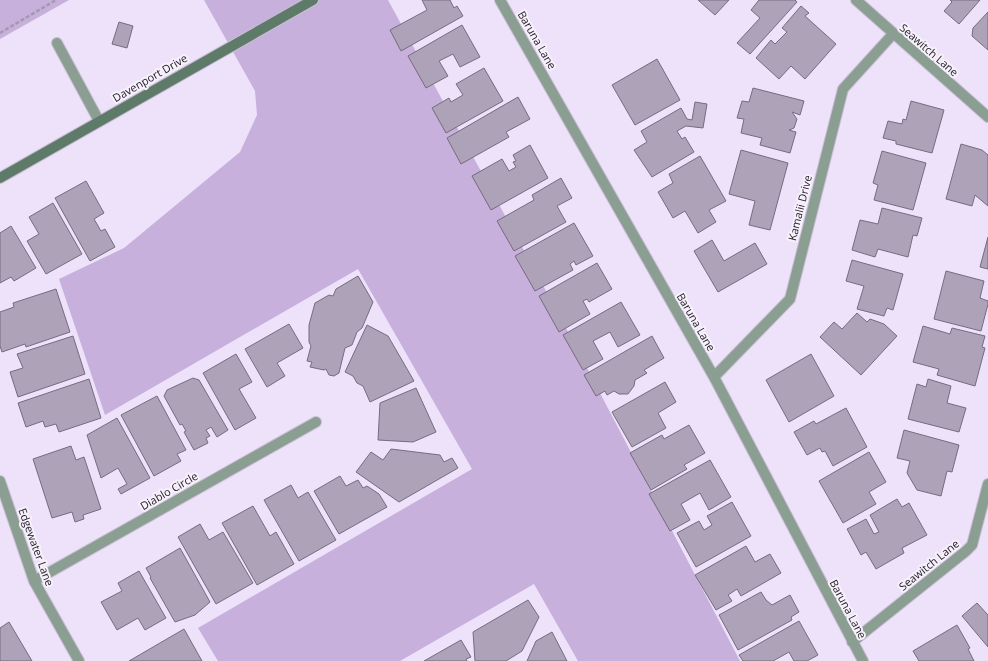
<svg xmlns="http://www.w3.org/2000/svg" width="988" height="661" font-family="'Open Sans',sans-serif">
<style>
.water{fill:#c7b0dc}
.building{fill:#aea2b9;stroke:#766b81}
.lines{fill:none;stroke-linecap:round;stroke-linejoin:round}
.lane-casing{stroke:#c9bed4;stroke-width:12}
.street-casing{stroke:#c9bed4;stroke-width:12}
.secondary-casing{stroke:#c9bed4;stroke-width:12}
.path{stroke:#a399ac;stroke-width:2.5;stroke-dasharray:4 2;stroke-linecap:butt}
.lane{stroke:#8a9e91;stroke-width:10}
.street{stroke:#8a9e91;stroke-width:10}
.secondary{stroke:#5d7b68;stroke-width:10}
.labels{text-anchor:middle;stroke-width:4;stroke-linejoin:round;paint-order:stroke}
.street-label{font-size:11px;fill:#221d26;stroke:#f7f1fc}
</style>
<rect width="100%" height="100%" fill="#eee1fa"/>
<path class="water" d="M0,0h69l-69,39z
M204,0h184l177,326 175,335h-162l-44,-77 -134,77h-182l-20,-33 274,-159 -114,-200 -253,146 -46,-136 65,-31 116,-96 17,-37 -2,-24z"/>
<path class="building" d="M422,0h28l4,8 3,-2 6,10 -62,35 -11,-21 37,-20z
M698,0h31l-14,15z
M759,0h36l2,2 -47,52 -13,-11 23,-25 -9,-8z
M950,0h30l-21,24 -15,-13 8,-9z
M801,6l8,7 -4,3 31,28 -31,35 -14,-13 -12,13 -23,-21 15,-18 4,4 12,-12 -5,-4z
M988,12v38l-16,-14 1,-8z
M119,22l14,4 -6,22 -15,-4z
M462,25l18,32 -20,10 -7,-13 -14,7 9,15 -22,12 -18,-32z
M657,59l23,41 -45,25 -23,-40z
M484,68l19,33 -57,32 -14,-25 17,-10 2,4 12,-7 -7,-11z
M753,88l51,13 -4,14 -8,-3 5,7 -3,9 -5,2 7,2 -6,21 -30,-8 2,-7 -21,-5 3,-14 -7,-1 5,-17 7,1z
M518,97l12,22 -24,13 3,5 -48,27 -14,-26z
M911,101l33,9 -12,43 -36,-9v-3l-13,-3 5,-17 14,3 1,-5 3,1z
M695,102l12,2 -4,24 -17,-2 -9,5 5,8 3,-2 9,15 -42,25 -18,-27 13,-8 -6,-11 40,-23 6,11 5,1z
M961,144l21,6 6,5v51l-13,-11 -3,11 -26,-7z
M530,145l18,33 -57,32 -19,-34 30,-17 7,12 7,-4 -3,-5 3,-1 -3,-6z
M741,150l47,13 -18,67 -21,-5 6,-24 -26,-7z
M882,151l44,12 -13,47 -39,-10 4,-15 -5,-2z
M700,156l26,45 -17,9 7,12 -18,11 -13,-22 -12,7 -15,-26 15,-9 -4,-9z
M561,178l11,20 -15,8 9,16 -52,29 -17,-30 37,-21 -2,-5z
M86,181l18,32 -10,6 7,12 4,-2 10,18 -25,14 -35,-63z
M53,203l29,51 -36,20 -19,-33 12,-7 -10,-17z
M882,208l40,10 -5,18 -4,-1 -5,22 -30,-8 -3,8 -23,-7 8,-30 18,4z
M574,223l19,33 -17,9 -2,-4 -4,3 3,6 -38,21 -20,-35z
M11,226l25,42 -22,13 -3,-4 -11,6v-50z
M988,237v32l-8,-2z
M712,240l12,21 31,-18 12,21 -49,28 -24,-41z
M852,260l51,14 -10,36 -6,-2 -3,8 -27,-7 7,-23 -18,-5z
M597,263l15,26 -23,13 -2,-3 -4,2 7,13 -31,18 -20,-36z
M946,271l38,10 -4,17 8,3v3l-7,27 -47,-12z
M358,276l15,26 -11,26 -5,4 -5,13 -7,3 -6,25 -5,3 -5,-1 -3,-6 -2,1 -14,-3 2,-5 -5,-1 4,-15 -2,-4v-17l6,-22 14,-8 4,1 3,-7z
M56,289l14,43 -44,15 -1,-3 -23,8 -2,-6v-34l14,-5 -1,-4z
M621,302l19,33 -22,12 -8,-15 -17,9 10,18 -20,11 -20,-35z
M857,313l10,9 3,-3 14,5 13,12 -36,39 -41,-38 14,-15 8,7z
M289,324l14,24 -26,15 8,13 -18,11 -22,-38z
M367,325l21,11 26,45 -44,21 -7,-16 -6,-3 -4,-7 -8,-4z
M923,326l27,8 2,-6 33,8 -3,11 3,1 -10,38 -38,-11 2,-6 -26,-7z
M73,336l12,38 -67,23 -8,-25 13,-4 -6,-14z
M652,336l12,22 -20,12 3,3 -12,7 -1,6 -6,8h-9l-5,-3 -7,4 -2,-4 -9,5 -12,-21z
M236,354l16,28 -13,7 17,29 -21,12 -32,-57z
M811,354l23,42 -45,26 -23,-42z
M193,378l6,2 29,50 -11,7 -6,-10 -5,3 4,6 -4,2 2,5 -14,7 -10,-18 2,-1 -4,-7 -2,1 -16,-29 3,-6z
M89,379l12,39 -42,14 -3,-8 -11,3 -2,-6 -17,6 -8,-24z
M928,379l23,7 -4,17 19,5 -7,24 -51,-13 9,-35 9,3z
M665,382l11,20 -18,11 8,15 -34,19 -20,-35z
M416,388l20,44 -23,10 -35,-2 2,-37z
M157,396l29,54 -9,4 4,7 -27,15 -33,-61z
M846,408l21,39 -34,19 -8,-15 -3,1 -2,-4 -13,7 -13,-23 20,-11 2,3z
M117,418l33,60 -29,16 -3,-5 9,-5 -9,-16 -17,10 -14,-43z
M689,425l16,28 -21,12 3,4 -36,21 -21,-37 32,-18 2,4z
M904,430l55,15 -7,27 -5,-1 -6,25 -24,-6 -10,-17 3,-12 -13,-3z
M71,446l5,14 8,-3 17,52 -18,6 1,4 -9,3 -3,-10 -20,6 -19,-59z
M391,449l49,6 4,7 8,-4 6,10 -59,34 -43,-30 15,-20 12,8z
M869,452l17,30 -17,10 7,12 -33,19 -24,-42z
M710,460l21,37 -22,13 -9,-17 -19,11 9,16 -20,11 -21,-37z
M340,476l6,10 12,-6 5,8 4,-2 12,8 8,13 -48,27 -25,-43z
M291,485l7,13 10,-6 28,48 -37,21 -35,-61z
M897,499l5,8 7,-4 18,32 -25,13 2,5 -28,16 -10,-17 -5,3 -14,-26 19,-10 8,15 5,-2 -9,-17z
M732,502l19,34 -55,31 -19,-34 22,-12 5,9 8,-5 -5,-9z
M253,506l17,30 6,-4 18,32 -37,21 -35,-62z
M200,524l9,16 14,-8 30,51 -37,21 -38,-67z
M746,546l9,16 15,-8 11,19 -40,23 -4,-7 -9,6 4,6 -16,9 -21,-35z
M180,548l30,54 -15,13 -20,7 -25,-44 1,-1 -5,-9z
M139,571l27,47 -21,12 -7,-12 -21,12 -16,-28 21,-11 -4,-8z
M761,592l5,8 6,5 18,-10 9,17 -8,5 1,3 -54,30 -19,-35z
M528,600l11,17 -17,34 -16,10h-31l-2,-29z
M977,603l11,12v32l-26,-31z
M799,621l19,34 -11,6h-13l-5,-9 -16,9h-30l-4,-6z
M9,622l23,39h-32v-33z
M957,625l13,23 -2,1 6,12h-55l-6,-10z
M184,629l18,32h-73z
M552,632l15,29h-40l9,-20z
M461,640l10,17 -5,2 1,2h-43z"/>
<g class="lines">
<g class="lane-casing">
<path id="lane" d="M57,43l42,78"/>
</g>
<g class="street-casing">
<path id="street" d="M500,0l214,377 149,284
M856,0l132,117
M714,377l76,-78 53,-210 50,-55
M0,481l34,100 45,80
M34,581l282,-159
M852,642l114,-91 6,-6 16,-61"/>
</g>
<g class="secondary-casing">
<path id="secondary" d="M0,178l313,-178"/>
</g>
<path class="path" d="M0,33l56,-33"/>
<use href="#lane" class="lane"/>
<use href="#street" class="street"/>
<use href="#secondary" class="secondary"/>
</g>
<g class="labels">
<g class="street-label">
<text transform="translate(537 40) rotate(60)" y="4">Baruna Lane</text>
<text transform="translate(929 50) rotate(41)" y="4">Seawitch Lane</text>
<text transform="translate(150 78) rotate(-30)" y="4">Davenport Drive</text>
<text transform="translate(800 208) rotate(-76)" y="4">Kamalii Drive</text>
<text transform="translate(696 322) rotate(60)" y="4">Baruna Lane</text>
<text transform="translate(169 491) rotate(-30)" y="4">Diablo Circle</text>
<text transform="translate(36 547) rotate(70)" y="4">Edgewater Lane</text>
<text transform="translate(929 565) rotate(-39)" y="4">Seawitch Lane</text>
<text transform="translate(848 609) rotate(62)" y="4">Baruna Lane</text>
</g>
</g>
</svg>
